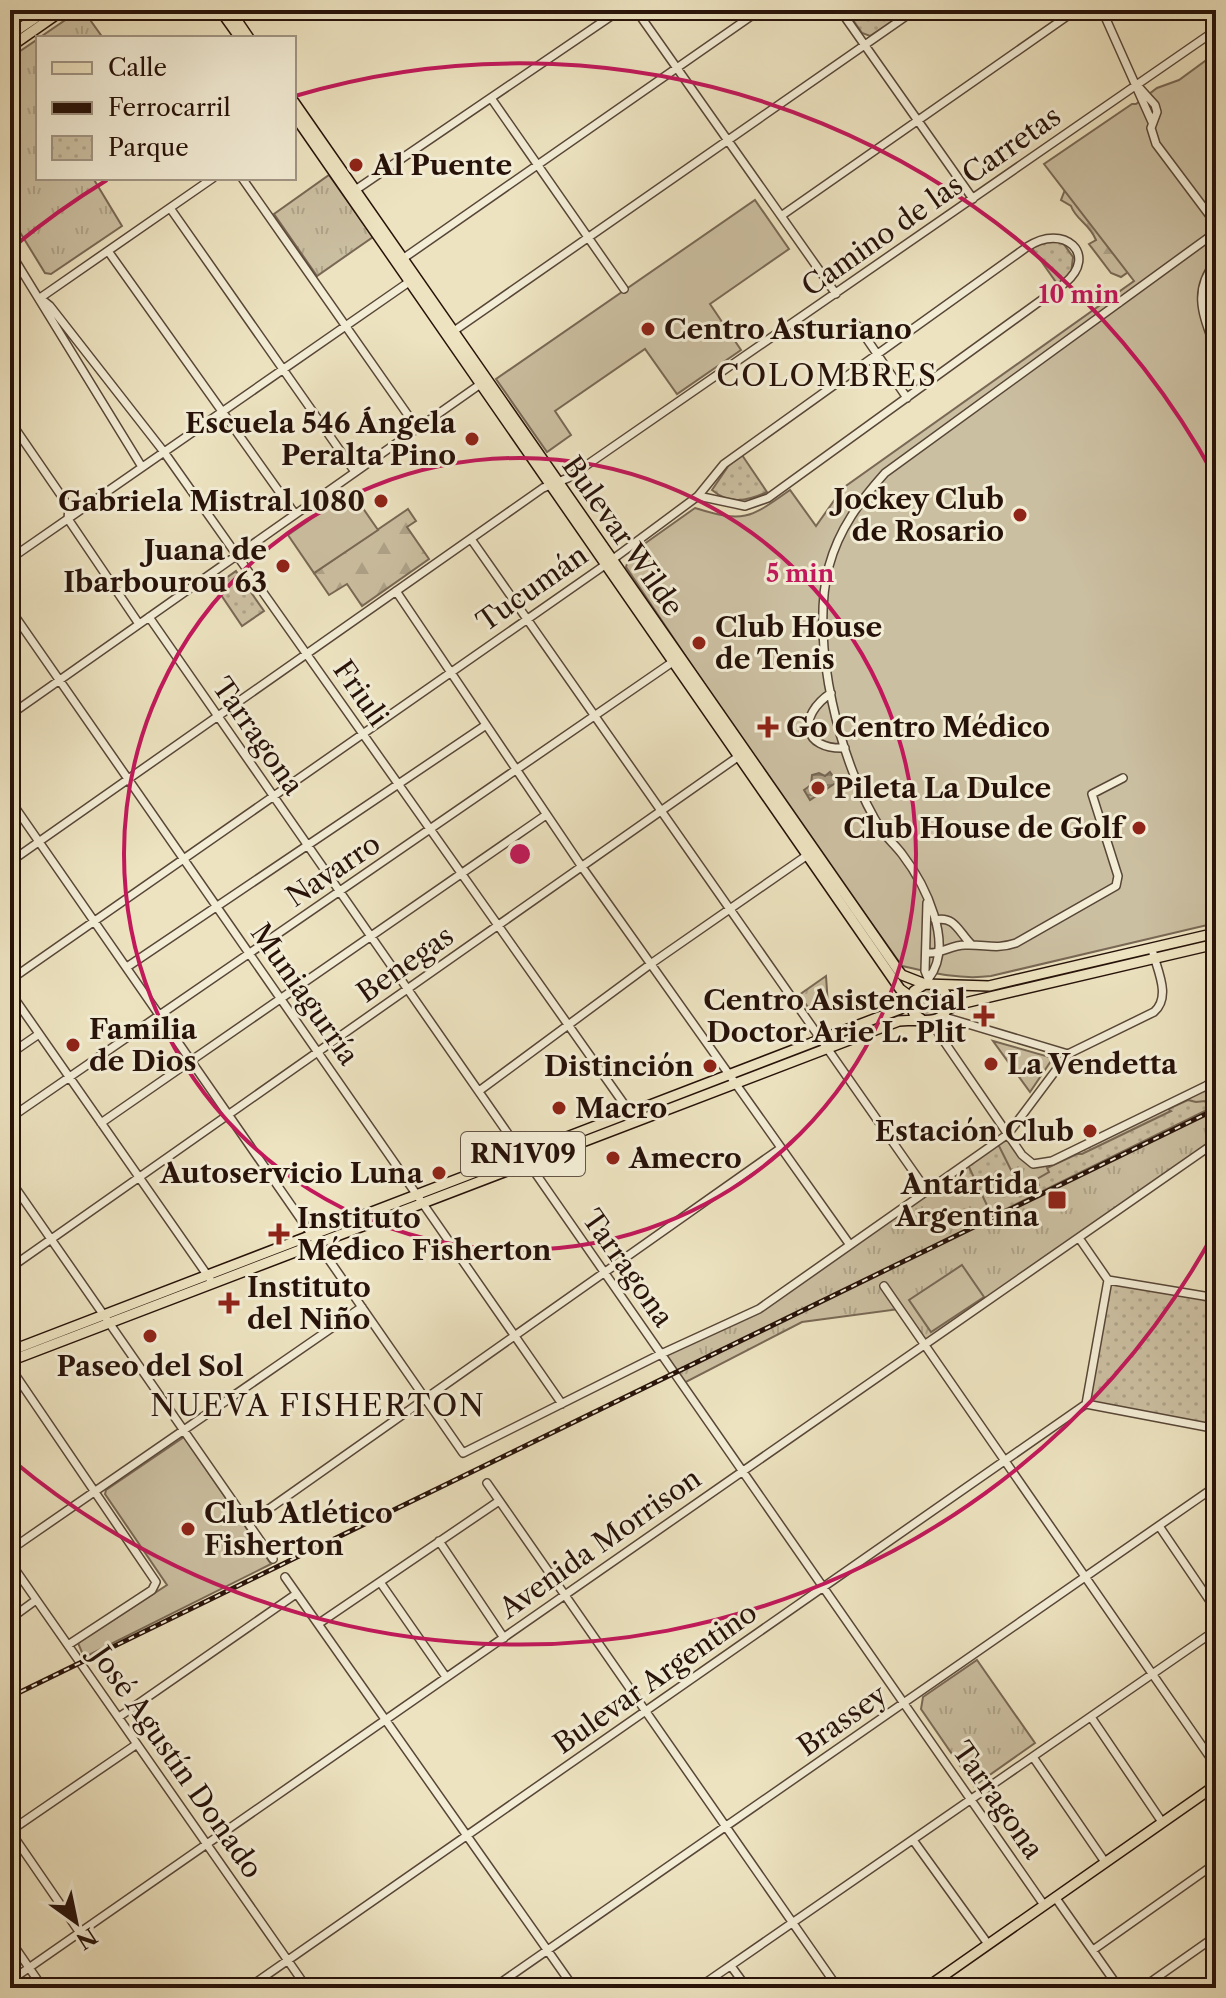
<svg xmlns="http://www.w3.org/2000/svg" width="1226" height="1998" font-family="'Libre Caslon Text',serif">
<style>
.grass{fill:url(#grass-tufts);stroke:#796855;stroke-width:2}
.forest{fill:url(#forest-firs);stroke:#796855;stroke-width:2}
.park{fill:url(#park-dots);stroke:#796855;stroke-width:2}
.garden{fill:#cbbfa1;stroke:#796855;stroke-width:2}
.water{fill:url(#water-rules);stroke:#766552;stroke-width:2}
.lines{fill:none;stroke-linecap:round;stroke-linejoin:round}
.minor-casing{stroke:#584637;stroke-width:10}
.major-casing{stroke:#271209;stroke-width:12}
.minor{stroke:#f3edd6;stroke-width:7}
.major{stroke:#ede3c0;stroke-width:9}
.rail-casing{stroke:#271209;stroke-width:5}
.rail{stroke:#f3edd6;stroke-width:2;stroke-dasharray:6;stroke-linecap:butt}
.ring{fill:none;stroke:#c2185b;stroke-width:4}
.poi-dot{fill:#8f2418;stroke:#f3edd6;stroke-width:3}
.labels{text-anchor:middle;stroke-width:6;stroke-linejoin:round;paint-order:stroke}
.shield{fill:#f3edd6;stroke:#645446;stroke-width:2}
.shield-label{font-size:26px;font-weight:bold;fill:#271209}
.poi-label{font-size:28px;font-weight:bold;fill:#271209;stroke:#f3edd6;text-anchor:start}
.street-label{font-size:28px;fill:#271209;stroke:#f3edd6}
.neighbourhood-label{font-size:30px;letter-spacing:2px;fill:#271209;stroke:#f3edd6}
.centre{fill:#c2185b;stroke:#f3edd6;stroke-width:4}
.ring-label{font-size:24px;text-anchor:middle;font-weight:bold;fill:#c2185b;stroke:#f3edd6;stroke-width:6;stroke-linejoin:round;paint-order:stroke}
</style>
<defs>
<pattern id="grass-tufts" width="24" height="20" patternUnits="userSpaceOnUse" patternTransform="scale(2)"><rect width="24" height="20" fill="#cbbfa1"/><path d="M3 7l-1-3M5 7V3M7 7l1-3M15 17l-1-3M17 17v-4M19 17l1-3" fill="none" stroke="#aea389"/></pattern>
<pattern id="forest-firs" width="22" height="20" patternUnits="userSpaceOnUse" patternTransform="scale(2)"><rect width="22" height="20" fill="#cbbfa1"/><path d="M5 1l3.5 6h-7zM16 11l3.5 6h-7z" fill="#aea389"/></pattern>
<pattern id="park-dots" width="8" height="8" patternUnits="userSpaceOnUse" patternTransform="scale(2)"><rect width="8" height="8" fill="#cbbfa1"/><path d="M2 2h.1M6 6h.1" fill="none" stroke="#aea389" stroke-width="1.8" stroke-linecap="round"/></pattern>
<pattern id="water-rules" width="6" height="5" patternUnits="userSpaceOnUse" patternTransform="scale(2)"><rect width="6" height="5" fill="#aa9c82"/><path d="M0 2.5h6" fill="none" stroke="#8a7e69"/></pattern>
</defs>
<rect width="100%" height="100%" fill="#ede3c0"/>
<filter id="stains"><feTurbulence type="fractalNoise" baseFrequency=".0025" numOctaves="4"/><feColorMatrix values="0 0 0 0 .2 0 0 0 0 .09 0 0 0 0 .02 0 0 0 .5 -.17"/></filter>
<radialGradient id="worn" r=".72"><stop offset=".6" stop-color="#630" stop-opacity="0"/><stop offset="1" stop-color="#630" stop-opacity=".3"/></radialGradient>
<path class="grass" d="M80,10h3l20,28h-64z
M38,39v139h55l29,48 -71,48 -6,-1 -35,-57v-158z
M329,175l44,62 -56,39 -43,-62z
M826,976l2,29 -17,6 -12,-16z
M925,984l21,10 -5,22 -23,2 -7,-21z
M1216,1081v61l-293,204 -24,-37 -97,13 -120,62 -21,-30 98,-45 249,-175 14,21 15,10z
M977,1660l58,83 -61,43 -53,-77 2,-12z"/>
<path class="forest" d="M1068,182l73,81 -20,14 -10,-4 -22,-29 7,-4c-7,-17 -20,-20 -25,-34l-10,-6z
M408,509l8,12 -9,6 22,32 -67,47 -15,-22 -18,11 -15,-22z"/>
<path class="park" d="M846,10h63l-39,26 -8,-3z
M1047,240l16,3 10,14 -2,17 -13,11 -26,-37z
M742,455l25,37c-20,9 -37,13 -55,-2l17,-25z
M236,571l28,40 -22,15 -27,-40z
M1188,1100l8,2 9,-1 4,8 -217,107 -24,-51 30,-21 24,48 17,-7 -2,-6 12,-7 -2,-4 30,-14h5l89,-43 -3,-2z
M1108,1280l108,18v108l-4,22 -126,-24z"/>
<path class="garden" d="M1216,53v870l-225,53c-31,4 -59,-3 -89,-10l-143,-200 -133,-199 4,-13 65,-46c49,15 54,11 95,-18l26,36 27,-38 291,-207 -90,-117 88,-60h4l21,-16 22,-8z
M755,200l34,49 -79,55 31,46 -64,44 -32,-45 -90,62 16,24 -24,17 -51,-73z
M351,491l27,39 -64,43 -26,-38z
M993,1041l60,17 -23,34z
M962,1265l22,32 -53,35 -22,-32z
M184,1437l87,127 -184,92 -4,-1 -5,-12 89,-58 -62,-91 1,-4z"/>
<path class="water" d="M830,772l7,10 -27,18 -6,-10 7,-5 1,-10 7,-2 6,3z"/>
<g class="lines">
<g class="minor-casing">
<path id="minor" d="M636,10l200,284
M840,10l133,189
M1102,10l50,112
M1137,85l18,20 2,7 -6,16 5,16 60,80
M491,98l133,191
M242,178l175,250
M351,193l269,-183
M170,208l185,264
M781,216l295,-206
M108,251l187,263
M10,252l132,215
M401,260l359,-250
M1216,261c-25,32 -12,55 0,90
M40,298l10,8 114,146 472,669
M40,298l173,-120
M858,326l49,72
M451,333l464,-323
M10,421l59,86 -1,12 71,105
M471,539l456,652
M10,559l399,-277
M396,591l186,276 268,378
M10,609l552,795
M149,617l895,1288
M831,693c-34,23 -29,57 14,55
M10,715l472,-332
M10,800l453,653 198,-99 98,-45 249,-175 60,-80 86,-42c17,-15 4,-40 -1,-59
M10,862l533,-374 25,-10 648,-448
M927,903l-2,68 4,10
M935,920c20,-5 24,13 37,25
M928,953c13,1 23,-8 37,-8 21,-1 30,5 51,-2l100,-57 2,-10 -26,-82 31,-16
M127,967l359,-242
M929,978c26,-34 -4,-94 -27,-124 -6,-8 -14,-15 -20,-23 -42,-65 -73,-189 -53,-265 10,-37 31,-65 56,-93l331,-241
M10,980l595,-415 93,-69 26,-32 303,-217c37,-25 72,8 38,36l-297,215 -23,8 -47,-10
M10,992l200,287
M941,1016l127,38
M941,1017l6,24
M930,1021l92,134 11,9 19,-3 164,-80
M10,1054l29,-20
M1207,1085l9,13
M479,1091l173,-128 157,-109
M10,1118l667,-459
M101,1123l445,-308
M10,1180l263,379
M1079,1238l29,42 -22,124 126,24 4,-22
M10,1268l732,-514
M1108,1280l108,18
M884,1286l332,480
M10,1367l146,215 -4,8 -84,55
M487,1483l351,505
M249,1523l532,-375
M1159,1526l57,84
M439,1541l65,97
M10,1550l352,-243
M10,1562l297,426
M285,1577l289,411
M380,1582l66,95
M10,1619l26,-19
M318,1624l181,-123
M119,1717l177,-123
M1091,1717l71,105
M1033,1757l72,105
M10,1831l127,-87
M10,1831l70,102
M913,1840l75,104
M1055,1897l64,91
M10,1940l33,48
M1093,1950l123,-87
M731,1966l16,22
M10,1981l1206,-839
M248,1988l838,-584
M493,1988l723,-502
M698,1988l518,-358
M1142,1988l74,-52"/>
</g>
<g class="major-casing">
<path id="major" d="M220,10l20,28
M230,10l19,28
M10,35l37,-25
M10,47l53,-37
M294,102l604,868 4,5 23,9
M294,115l606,874 11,8
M946,1010l14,-6 256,-60
M921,1019l-7,-5 -4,-12 4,-11 11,-7 64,2 227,-53
M10,1351l890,-342 10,-7
M10,1361l889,-340c16,-3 50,8 48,-20 0,-8 -4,-12 -11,-16
M926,1988l290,-203"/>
</g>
<use href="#minor" class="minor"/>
<use href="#major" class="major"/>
<g class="rail-casing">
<path id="rail" d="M10,1697l1206,-588"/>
</g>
<use href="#rail" class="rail"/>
</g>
<g class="ring">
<circle cx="520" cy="854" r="396"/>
<path d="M1215 1231A791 791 0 0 1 12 1460M12 248A791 791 0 0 1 107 180M295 96A791 791 0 0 1 1215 477"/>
</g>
<g class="poi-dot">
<circle cx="356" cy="165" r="8"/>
<circle cx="648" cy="329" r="8"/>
<circle cx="472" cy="439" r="8"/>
<circle cx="381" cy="501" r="8"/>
<circle cx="1020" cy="515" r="8"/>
<circle cx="283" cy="566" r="8"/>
<circle cx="699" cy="643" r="8"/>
<path d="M764 715h8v8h8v8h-8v8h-8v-8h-8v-8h8z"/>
<circle cx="818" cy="788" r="8"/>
<circle cx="1139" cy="828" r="8"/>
<path d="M980 1004h8v8h8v8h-8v8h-8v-8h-8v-8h8z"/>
<circle cx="73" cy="1045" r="8"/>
<circle cx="991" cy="1064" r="8"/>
<circle cx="710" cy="1066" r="8"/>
<circle cx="559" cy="1108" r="8"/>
<circle cx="1090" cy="1131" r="8"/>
<circle cx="613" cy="1158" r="8"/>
<circle cx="439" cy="1173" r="8"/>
<rect x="1047" y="1190" width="20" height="20" rx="4"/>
<path d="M275 1222h8v8h8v8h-8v8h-8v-8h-8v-8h8z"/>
<path d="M225 1291h8v8h8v8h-8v8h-8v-8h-8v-8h8z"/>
<circle cx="150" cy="1336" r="8"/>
<circle cx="188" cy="1529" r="8"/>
</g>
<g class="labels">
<rect class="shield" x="461" y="1132" width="124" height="44" rx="6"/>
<g class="shield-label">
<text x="523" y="1163">RN1V09</text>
</g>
<g class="poi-label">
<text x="372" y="175">Al Puente</text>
<text x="664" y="339">Centro Asturiano</text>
<text x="456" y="433" text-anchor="end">Escuela 546 Ángela<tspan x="456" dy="32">Peralta Pino</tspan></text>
<text x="1004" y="509" text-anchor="end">Jockey Club<tspan x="1004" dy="32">de Rosario</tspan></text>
<text x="365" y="511" text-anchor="end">Gabriela Mistral 1080</text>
<text x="267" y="560" text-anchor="end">Juana de<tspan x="267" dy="32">Ibarbourou 63</tspan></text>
<text x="715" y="637">Club House<tspan x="715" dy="32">de Tenis</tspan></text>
<text x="786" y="737">Go Centro Médico</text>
<text x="834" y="798">Pileta La Dulce</text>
<text x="1123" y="838" text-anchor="end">Club House de Golf</text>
<text x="966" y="1010" text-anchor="end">Centro Asistencial<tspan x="966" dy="32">Doctor Arie L. Plit</tspan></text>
<text x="89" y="1039">Familia<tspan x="89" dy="32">de Dios</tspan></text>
<text x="1007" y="1074">La Vendetta</text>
<text x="694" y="1076" text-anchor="end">Distinción</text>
<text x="575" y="1118">Macro</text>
<text x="1074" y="1141" text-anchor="end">Estación Club</text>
<text x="629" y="1168">Amecro</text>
<text x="423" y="1183" text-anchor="end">Autoservicio Luna</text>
<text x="1039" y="1194" text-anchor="end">Antártida<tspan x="1039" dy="32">Argentina</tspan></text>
<text x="297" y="1228">Instituto<tspan x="297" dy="32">Médico Fisherton</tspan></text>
<text x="247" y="1297">Instituto<tspan x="247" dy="32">del Niño</tspan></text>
<text x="150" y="1376" text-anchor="middle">Paseo del Sol</text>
<text x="204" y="1523">Club Atlético<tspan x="204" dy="32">Fisherton</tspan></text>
</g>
<g class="street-label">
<text transform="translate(931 201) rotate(-35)" y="10">Camino de las Carretas</text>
<text transform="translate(623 536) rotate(55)" y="10">Bulevar Wilde</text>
<text transform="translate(532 588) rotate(-35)" y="10">Tucumán</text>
<text transform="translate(361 693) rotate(55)" y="10">Friuli</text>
<text transform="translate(258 736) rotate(55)" y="10">Tarragona</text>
<text transform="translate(333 870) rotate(-34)" y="10">Navarro</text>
<text transform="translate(405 964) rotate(-35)" y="10">Benegas</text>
<text transform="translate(305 994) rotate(55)" y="10">Muniagurría</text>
<text transform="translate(628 1268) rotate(55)" y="10">Tarragona</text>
<text transform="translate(600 1543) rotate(-35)" y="10">Avenida Morrison</text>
<text transform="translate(655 1678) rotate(-35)" y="10">Bulevar Argentino</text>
<text transform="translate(842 1720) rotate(-35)" y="10">Brassey</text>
<text transform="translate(177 1762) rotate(55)" y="10">José Agustín Donado</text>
<text transform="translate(998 1800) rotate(55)" y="10">Tarragona</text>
</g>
<g class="neighbourhood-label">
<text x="827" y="386">COLOMBRES</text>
<text x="318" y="1416">NUEVA FISHERTON</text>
</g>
</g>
<circle cx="520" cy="854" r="12" class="centre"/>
<g class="ring-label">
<text x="1079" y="303">10 min</text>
<text x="800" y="582">5 min</text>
</g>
<rect width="1226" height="1998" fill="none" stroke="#ede3c0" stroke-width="40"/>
<rect x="12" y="12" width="1202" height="1974" fill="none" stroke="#271209" stroke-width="4"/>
<rect x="20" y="20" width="1186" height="1958" fill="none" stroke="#271209" stroke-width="2"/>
<rect x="36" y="36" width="260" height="144" fill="#f3edd6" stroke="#a19584" stroke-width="2"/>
<rect x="52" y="62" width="40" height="12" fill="#ede3c0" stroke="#a19584" stroke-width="2"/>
<text x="108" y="76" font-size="24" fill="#271209">Calle</text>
<rect x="52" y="102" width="40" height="12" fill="#271209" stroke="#a19584" stroke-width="2"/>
<text x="108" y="116" font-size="24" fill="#271209">Ferrocarril</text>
<rect x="52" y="136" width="40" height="24" fill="url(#park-dots)" stroke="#a19584" stroke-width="2"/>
<text x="108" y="156" font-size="24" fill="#271209">Parque</text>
<g transform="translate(76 1922) rotate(147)" stroke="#f3edd6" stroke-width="6" paint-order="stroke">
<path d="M0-6L14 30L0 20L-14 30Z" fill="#271209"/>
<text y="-12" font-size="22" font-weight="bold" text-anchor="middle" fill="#271209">N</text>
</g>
<rect width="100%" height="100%" filter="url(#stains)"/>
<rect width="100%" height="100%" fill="url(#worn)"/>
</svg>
